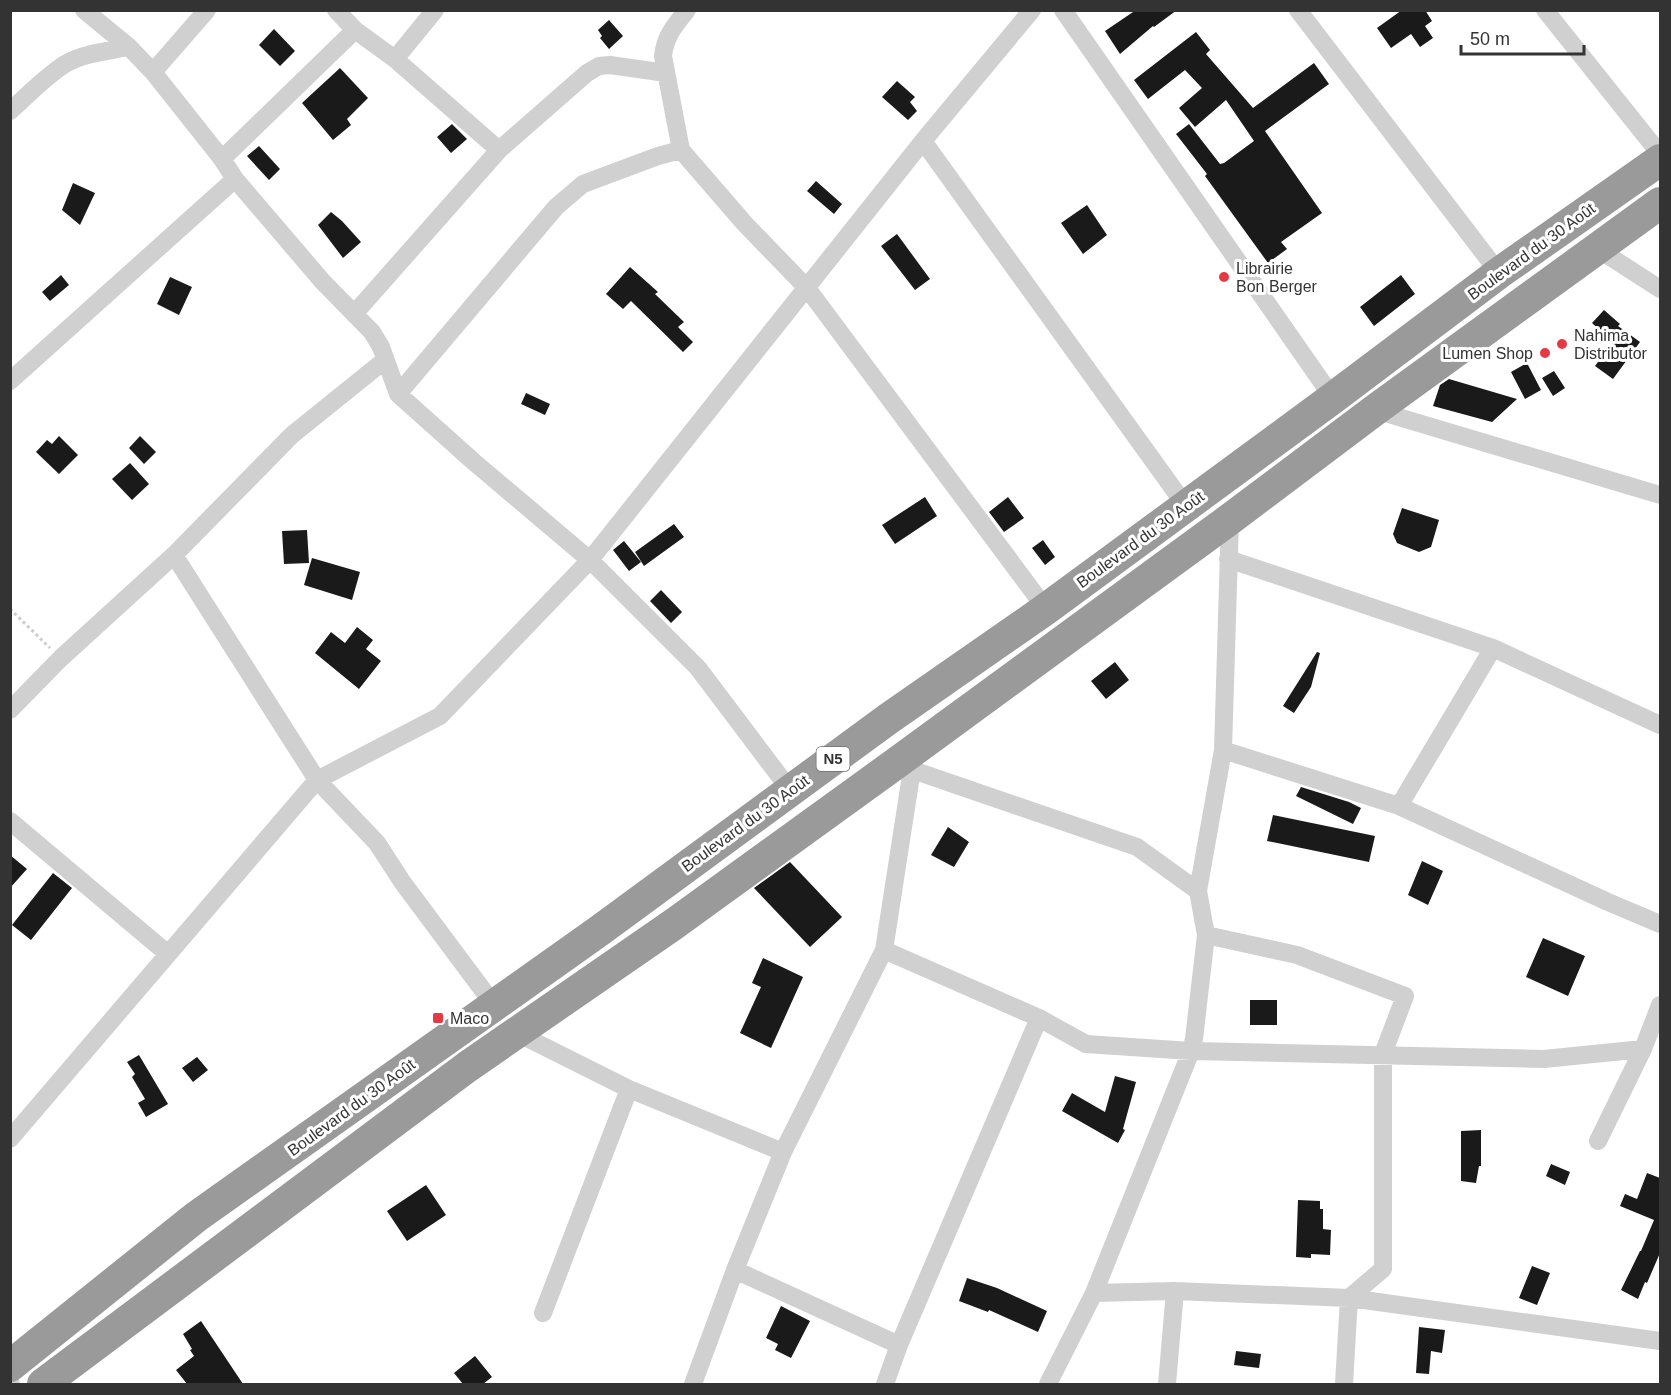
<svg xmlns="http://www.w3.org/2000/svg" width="1671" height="1395" font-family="Helvetica,sans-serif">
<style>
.building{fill:#1a1a1a}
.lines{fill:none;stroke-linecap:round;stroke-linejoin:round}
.path{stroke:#cdcdcd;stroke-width:3;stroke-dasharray:3 3;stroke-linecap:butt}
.street{stroke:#d0d0d0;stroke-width:18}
.highway{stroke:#9a9a9a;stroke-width:32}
.poi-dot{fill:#e63946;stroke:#fff;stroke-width:2}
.labels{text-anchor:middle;stroke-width:6;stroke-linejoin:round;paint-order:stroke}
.shield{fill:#fff;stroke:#707070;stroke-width:1.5}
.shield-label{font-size:15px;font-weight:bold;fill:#333}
.street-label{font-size:16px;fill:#333;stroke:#fff}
.poi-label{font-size:16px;fill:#333;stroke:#fff;text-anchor:start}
</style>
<rect width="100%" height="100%" fill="#fff"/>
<path class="building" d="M1136,10h41l-23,17 -1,-1 -33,28 -15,-23z
M1402,10h23l7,11 -7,5 8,12 -13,9 -9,-13 -20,14 -14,-20z
M609,20l14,16 -14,13 -9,-11 2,-2 -4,-6z
M274,29l21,22 -15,15 -21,-21z
M1196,32l14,18 -4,4 47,54 61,-45 15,21 -64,47 57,82 -41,29 6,7 -19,14 -63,-87 2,-2 -31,-40 13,-10 31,40 4,-1 30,-22 -28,-41 -31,27 -16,-19 23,-20 -17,-18 -37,29 -14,-19z
M340,68l28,30 -21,21 4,6 -18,15 -31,-37z
M897,81l18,16 -5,5 7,9 -9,9 -26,-23z
M452,124l15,15 -16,14 -14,-16z
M259,146l21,23 -11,11 -22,-24z
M816,181l26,23 -8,10 -27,-23z
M73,183l22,10 -15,32 -18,-15z
M1087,205l20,30 -24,19 -22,-31z
M331,212l11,9 19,21 -18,16 -25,-33z
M897,234l33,45 -15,11 -34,-44z
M630,267l28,25 -3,2 29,28 -6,5 15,15 -10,10 -52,-51 -8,8 -17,-15z
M61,275l8,10 -19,16 -8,-9z
M1401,275l14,19 -41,32 -14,-19z
M170,277l22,10 -13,28 -22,-11z
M1604,310l16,14 -2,2 22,16 -27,37 -18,-13 18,-24 -21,-19z
M1527,363l14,27 -16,9 -14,-27z
M1554,371l11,17 -12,8 -11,-18z
M1449,379l68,20 -25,23 -59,-16 7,-21z
M526,393l24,11 -5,11 -24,-11z
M59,436l19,19 -19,19 -23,-22 11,-12 5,4z
M140,436l16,16 -12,12 -15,-16z
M130,463l19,21 -17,16 -20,-21z
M925,497l12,19 -42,28 -13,-19z
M1008,497l16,21 -20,14 -15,-20z
M1402,508l37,12 -8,27 -12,5 -22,-9 -4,-9z
M674,524l10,13 -40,29 -9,-14z
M307,530l2,33 -25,1 -2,-33z
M1043,540l12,17 -10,8 -13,-17z
M624,541l17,21 -12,9 -16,-21z
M312,558l48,14 -8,28 -48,-15z
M661,590l21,22 -11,11 -21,-22z
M357,627l16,13 -7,9 15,12 -22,28 -44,-36 16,-21 14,11z
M1317,652l3,1 -9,34 -17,26 -11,-7z
M1115,662l14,18 -23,19 -15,-18z
M1301,787l48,15 12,6 -8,16 -57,-28z
M1273,815l102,21 -6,26 -102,-21z
M948,827l21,15 -15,25 -23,-12z
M10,855l17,14 -17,19z
M1422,861l21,10 -15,34 -20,-10z
M790,862l52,55 -32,30 -56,-59z
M53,873l19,15 -41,52 -19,-15z
M1543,938l42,18 -17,40 -42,-19z
M763,958l40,19 -32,71 -31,-15 21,-46 -9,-4z
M1250,1000h27v25h-27z
M139,1055l29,49 -22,13 -8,-14 7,-4 -13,-22 3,-3 -8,-12z
M197,1057l11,13 -15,12 -11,-14z
M1115,1076l21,6 -13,47 2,1 -7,13 -56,-32 10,-18 33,19z
M1481,1130v36h-2l-3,17 -15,-2v-50z
M1551,1164l19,8 -5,13 -19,-9z
M1647,1173l13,5v75l-13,30 -2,-1 -7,17 -17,-9 19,-39h1l13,-31 -34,-14 5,-12 12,5z
M426,1185l20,30 -39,26 -20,-30z
M1298,1200l22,1v8h3v20l8,1 -1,25 -19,-1v4l-15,-1z
M1532,1266l18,7 -13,32 -18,-7z
M967,1278l30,10 50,23 -9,21 -49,-22 -1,2 -29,-11z
M781,1306l29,15 -19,37 -16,-8 3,-6 -12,-6z
M201,1321l42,63h-56l-11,-14 18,-14 -4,-6 2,-1 -9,-15z
M1419,1327l26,3 -3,23 -11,-2 -2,23 -13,-1z
M1236,1351l25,3 -2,14 -25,-3z
M475,1356l17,21 -9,7h-20l-9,-11z"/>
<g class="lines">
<path class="path" d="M10,609l40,39"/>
<path class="street" d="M84,10l45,37 24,25 69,87 13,20 88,103 49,50 9,15 17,47 76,68 116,98 108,108 92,122
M336,10l19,20 40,29 104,91 -145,164
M1063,10l270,388
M1298,10l201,263
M1545,10l115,144
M395,59l40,-49
M153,72l54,-62
M10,111c18,-16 35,-34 55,-47 19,-11 43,-13 64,-17
M923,141l262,364
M499,150l88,-77 12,-7 11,-1 56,8
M681,150l-18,-94c2,-20 12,-31 24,-46
M222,159l133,-129
M1598,249l62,40
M10,381l225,-202
M398,394l158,-187 27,-23 75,-28 23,-6 64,74 62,64 239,321
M1375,410l285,85
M174,555l143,225 60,63 26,40 91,122
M1228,559l265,89 167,77
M10,710l51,-52 113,-103 118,-120 93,-75
M1223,750l176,56 209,96 52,22
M901,766l236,81 61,44
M1399,806l94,-158
M10,821l158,133
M1206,935l91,20 108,41 -22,58v215l-34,29 -5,86
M884,950l155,68 47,26 105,7 353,8 99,-10
M517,1033l112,56 154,63
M10,1139l307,-359 123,-64 150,-156 333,-419 109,-131
M1598,1141l45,-92 17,-44
M735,1270l164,75
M1094,1293l81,-2 174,7 311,43
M543,1313l86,-224
M10,1384h1
M693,1384l42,-114 48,-118 101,-202 28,-181
M885,1384l14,-39 140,-327
M1048,1384l46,-91 97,-242 3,-12 12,-104 -8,-44 25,-141 7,-231
M1167,1384l8,-93"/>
<path class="highway" d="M10,1366l186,-149 403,-286 289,-212 158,-110 287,-211 166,-125 161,-113
M43,1384l424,-317 207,-143 221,-160 335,-245 145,-109 285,-207"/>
</g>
<g class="poi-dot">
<circle cx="1224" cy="277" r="6"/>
<circle cx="1562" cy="344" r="6"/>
<circle cx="1545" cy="353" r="6"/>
<rect x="432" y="1012" width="12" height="12" rx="3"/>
</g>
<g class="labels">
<rect class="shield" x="816.5" y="747" width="33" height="24" rx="4.5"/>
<g class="shield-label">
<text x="833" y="764">N5</text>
</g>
<g class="street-label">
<text transform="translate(1531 251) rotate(-36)" y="6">Boulevard du 30 Août</text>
<text transform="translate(1140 539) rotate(-36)" y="6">Boulevard du 30 Août</text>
<text transform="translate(745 823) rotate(-36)" y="6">Boulevard du 30 Août</text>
<text transform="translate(351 1107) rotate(-36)" y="6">Boulevard du 30 Août</text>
</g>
<g class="poi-label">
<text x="1236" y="274">Librairie<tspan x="1236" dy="18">Bon Berger</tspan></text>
<text x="1574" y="341">Nahima<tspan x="1574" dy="18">Distributor</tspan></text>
<text x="1533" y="359" text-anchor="end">Lumen Shop</text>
<text x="450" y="1024">Maco</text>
</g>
</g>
<rect width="1671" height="1395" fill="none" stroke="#333333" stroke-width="24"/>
<path d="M1461 45v9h123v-9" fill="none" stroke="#333333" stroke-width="3"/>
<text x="1470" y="45" font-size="18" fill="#333333" stroke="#ffffff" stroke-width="4.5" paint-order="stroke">50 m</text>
</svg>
